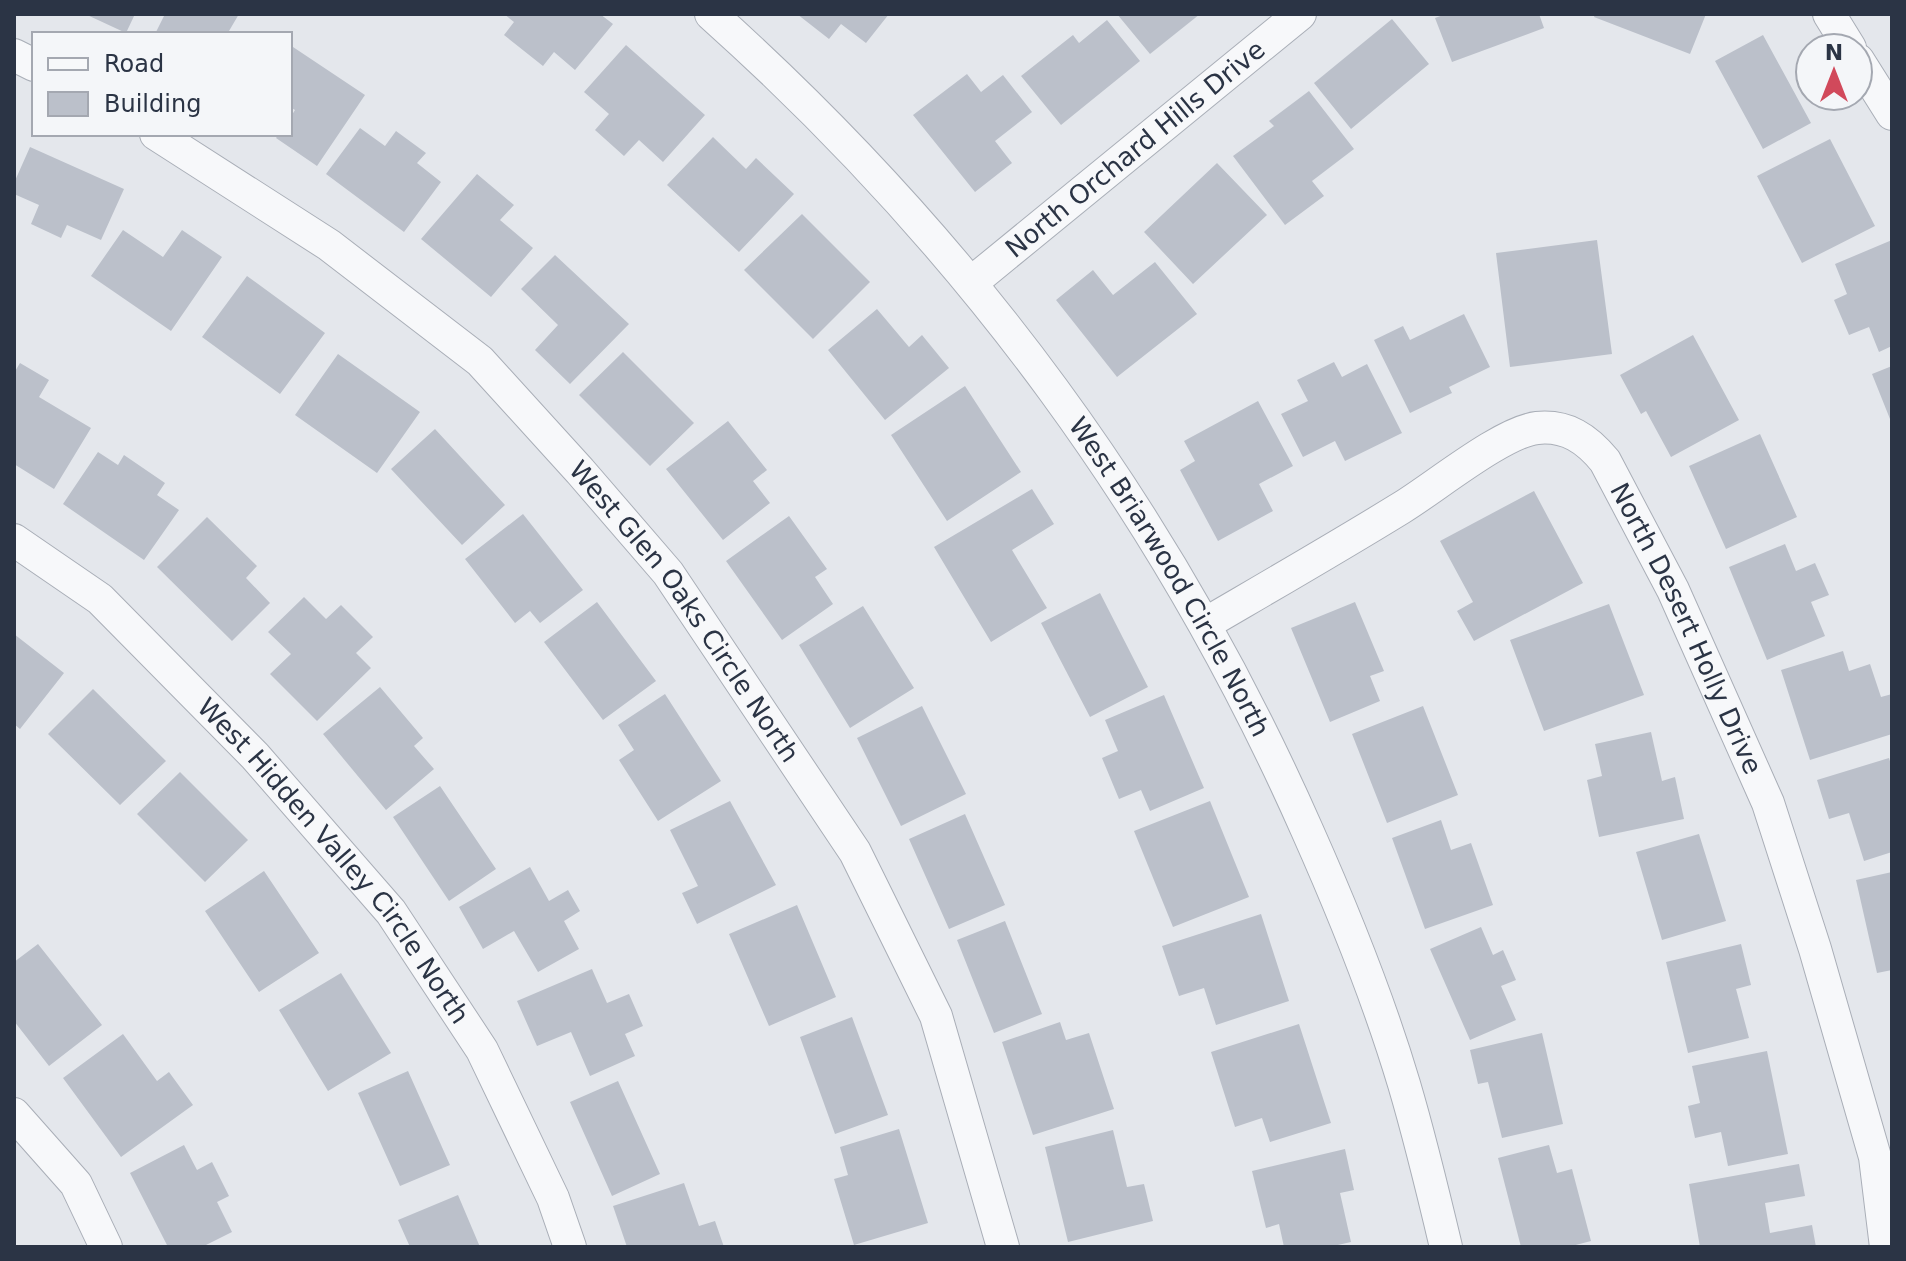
<svg xmlns="http://www.w3.org/2000/svg" width="1906" height="1261" font-family="'DejaVu Sans',sans-serif">
<style>
.building{fill:#bbc0ca}
.lines{fill:none;stroke-linecap:round;stroke-linejoin:round}
.street-casing{stroke:#a9aeb7;stroke-width:34}
.street{stroke:#f7f8fa;stroke-width:32}
.labels{text-anchor:middle;stroke-width:8;stroke-linejoin:round;paint-order:stroke}
.street-label{font-size:26px;fill:#2b3445;stroke:#f4f6f9}
</style>
<rect width="100%" height="100%" fill="#e4e7ec"/>
<path class="building" d="M85,14h50l-9,19z
M165,14h74l-10,17 5,3h-79z
M504,14h96l13,10 -38,46 -21,-18 -11,14 -39,-31 10,-13z
M797,14h92l-23,29 -25,-19 -12,15z
M1117,14h83l-50,40z
M1446,14h93l5,14 -92,34 -17,-44z
M1595,14h111l-16,40 -96,-37z
M1392,19l37,45 -78,65 -37,-46z
M1107,20l33,41 -79,64 -40,-49 52,-41 6,8z
M1763,35l48,88 -48,26 -48,-88z
M290,45l75,50 -48,71 -41,-28 3,-4h11v-16l5,-8 -5,-3z
M626,45l79,70 -42,47 -24,-22 -15,16 -29,-26 14,-16 -25,-22z
M967,74l14,18 22,-17 29,37 -37,29 17,22 -37,29 -62,-77z
M1309,91l45,58 -42,32 12,15 -39,29 -52,-69 41,-30 -5,-5z
M360,128l25,18 11,-15 30,22 -9,10 24,19 -37,50 -78,-58z
M713,137l33,32 10,-11 38,36 -55,58 -72,-67z
M1830,139l45,87 -73,37 -45,-87z
M30,147l94,42 -23,51 -34,-15 -6,13 -30,-14 8,-19 -25,-11v-11z
M1217,163l50,52 -74,69 -49,-52z
M477,174l37,31 -14,15 33,28 -42,49 -70,-58z
M802,214l68,68 -57,57 -69,-69z
M123,230l40,27 19,-27 40,27 -51,74 -80,-55z
M1597,240l15,114 -102,13 -14,-114z
M1892,240v106l-13,6 -10,-25 -20,8 -15,-35 13,-6 -12,-30z
M555,255l74,69 -59,60 -35,-34 23,-25 -37,-36z
M1155,262l42,52 -80,63 -61,-77 37,-30 20,25z
M247,276l78,57 -45,61 -78,-57z
M877,309l32,38 13,-12 27,33 -64,52 -57,-70z
M1464,314l26,53 -41,20 3,6 -42,20 -36,-73 29,-14 7,14z
M1693,335l46,85 -68,37 -25,-46 -5,3 -21,-39z
M623,352l71,71 -44,43 -71,-71z
M338,354l82,58 -43,61 -82,-58z
M1334,362l8,15 25,-13 35,69 -57,28 -10,-20 -32,16 -22,-43 27,-13 -11,-21z
M20,363l29,17 -10,17 52,31 -37,61 -40,-25v-91z
M1892,366v58l-20,-50z
M965,386l56,86 -74,49 -56,-86z
M1258,401l35,65 -34,18 14,27 -55,30 -38,-71 15,-9 -11,-20z
M728,421l39,49 -14,11 17,22 -47,37 -57,-71z
M435,429l70,76 -43,40 -71,-76z
M1760,434l37,83 -71,32 -37,-83z
M98,452l20,13 6,-10 41,28 -8,12 22,15 -35,50 -81,-56z
M1032,489l22,35 -42,26 35,58 -56,34 -57,-95z
M1534,491l49,92 -109,58 -17,-30 16,-9 -33,-61z
M523,514l60,76 -43,33 -10,-12 -15,12 -50,-64z
M789,516l38,53 -12,8 18,27 -51,36 -56,-79z
M207,517l50,49 -11,12 24,25 -38,38 -75,-74z
M1785,544l11,27 19,-8 14,32 -18,7 14,34 -58,24 -38,-93z
M1100,593l48,94 -58,30 -49,-94z
M304,597l22,22 15,-14 32,32 -17,16 15,15 -54,53 -47,-47 21,-20 -23,-22z
M597,602l59,79 -53,39 -59,-78z
M1355,602l29,69 -14,5 10,25 -50,21 -39,-94z
M1609,604l35,91 -100,36 -34,-91z
M863,606l51,82 -64,40 -51,-83z
M14,634l50,39 -44,56 -6,-5z
M1843,651l6,20 21,-7 11,33 11,-3v40l-82,26 -29,-90z
M380,687l43,51 -9,8 20,23 -48,41 -63,-76z
M93,689l73,72 -46,44 -72,-71z
M665,694l56,87 -63,40 -39,-61 15,-10 -16,-25z
M1164,695l40,93 -54,23 -9,-21 -22,9 -17,-41 16,-7 -13,-31z
M922,706l44,88 -65,32 -44,-88z
M1423,706l35,89 -71,28 -35,-89z
M1651,732l11,49 13,-4 9,42 -85,18 -12,-57 15,-4 -7,-32z
M1889,758l3,10v84l-28,9 -15,-48 -20,6 -12,-39z
M180,772l68,68 -43,42 -68,-68z
M440,786l56,83 -47,32 -56,-84z
M730,801l46,84 -79,39 -15,-31 16,-7 -28,-56z
M1210,801l39,96 -76,30 -39,-96z
M965,814l40,91 -56,24 -40,-90z
M1441,820l10,30 20,-7 22,62 -68,24 -33,-91z
M1699,834l27,87 -64,19 -26,-88z
M530,867l19,34 19,-11 12,21 -16,10 15,28 -41,23 -24,-41 -31,18 -24,-42z
M264,871l55,82 -60,39 -54,-81z
M1892,872v98l-15,3 -21,-93z
M797,905l39,92 -67,29 -40,-92z
M1261,914l28,87 -73,24 -12,-37 -25,8 -17,-50z
M1005,921l37,93 -48,19 -37,-93z
M1481,927l12,28 10,-5 13,30 -15,6 15,34 -46,20 -40,-91z
M38,944l64,81 -53,41 -35,-45v-59z
M1741,944l10,41 -15,4 13,49 -61,15 -22,-91z
M592,969l15,34 22,-9 14,32 -18,8 10,22 -45,20 -19,-44 -34,14 -20,-45z
M341,973l50,80 -63,38 -49,-81z
M852,1017l36,98 -53,19 -35,-97z
M1060,1022l6,18 23,-7 25,76 -81,26 -31,-93z
M1299,1024l32,99 -61,19 -8,-24 -27,9 -24,-75z
M1542,1033l21,91 -61,14 -14,-56 -10,2 -8,-34z
M123,1034l34,47 12,-9 24,33 -72,52 -58,-79z
M1767,1051l21,103 -60,12 -7,-34 -26,6 -7,-32 12,-3 -8,-37z
M408,1071l42,94 -50,21 -42,-93z
M618,1081l42,93 -48,22 -42,-94z
M899,1129l29,94 -74,22 -20,-66 14,-4 -8,-28z
M1113,1130l14,57 17,-3 9,37 -85,21 -23,-95z
M184,1145l13,25 15,-8 17,34 -12,6 15,30 -30,15h-34l-38,-74z
M1549,1145l8,28 15,-4 19,72 -23,6h-47l-23,-89z
M1345,1149l9,41 -14,3 11,49 -22,5h-45l-5,-23 -13,4 -14,-57z
M1799,1164l6,32 -40,7 5,30 42,-8 4,22h-116l-11,-63z
M684,1183l15,43 16,-5 9,26h-97l-14,-41z
M458,1195l22,52h-70l-12,-27z"/>
<g class="lines">
<g class="street-casing">
<g id="street">
<path id="s1" d="M711,14c258,231 456,499 596,816 37,83 71,167 97,254 16,54 29,108 42,163"/>
<path d="M1829,14l21,34"/>
<path d="M14,55l20,10"/>
<path d="M1858,60l34,54"/>
<path id="s2" d="M156,134l173,111 151,116 100,110 88,102 187,279 81,164 67,231"/>
<path id="s3" d="M971,283l329,-269"/>
<path id="s4" d="M14,540l86,59 155,157 136,156 91,138 71,148 17,49"/>
<path id="s5" d="M1205,624c65,-38 131,-76 196,-116 33,-20 101,-76 136,-80 30,-3 50,11 68,33l68,129 95,213 47,146 60,208 11,90"/>
<path d="M14,1114l62,70 30,63"/>
</g>
</g>
<use href="#street" class="street"/>
</g>
<g class="labels">
<g class="street-label">
<text dy="9" stroke="none"><textPath href="#s3" startOffset="212">North Orchard Hills Drive</textPath></text>
<text dy="9" stroke="none"><textPath href="#s1" startOffset="730">West Briarwood Circle North</textPath></text>
<text dy="9" stroke="none"><textPath href="#s2" startOffset="720">West Glen Oaks Circle North</textPath></text>
<text dy="9" stroke="none"><textPath href="#s5" startOffset="652">North Desert Holly Drive</textPath></text>
<text dy="9" stroke="none"><textPath href="#s4" startOffset="456">West Hidden Valley Circle North</textPath></text>
</g>
</g>
<rect width="1906" height="1261" fill="none" stroke="#2b3445" stroke-width="32"/>
<rect x="32" y="32" width="260" height="104" fill="#f4f6f9" stroke="#a4a8b1" stroke-width="2"/>
<rect x="48" y="58" width="40" height="12" fill="#f7f8fa" stroke="#a4a8b1" stroke-width="2"/>
<text x="104" y="72" font-size="24" fill="#2b3445">Road</text>
<rect x="48" y="92" width="40" height="24" fill="#bbc0ca" stroke="#a4a8b1" stroke-width="2"/>
<text x="104" y="112" font-size="24" fill="#2b3445">Building</text>
<g transform="translate(1834 72)"><circle r="38" fill="#f4f6f9" stroke="#a4a8b1" stroke-width="2"/>
<path d="M0-6L14 30L0 20L-14 30Z" fill="#d1495b"/>
<text y="-12" font-size="22" font-weight="bold" text-anchor="middle" fill="#2b3445">N</text>
</g>
</svg>
